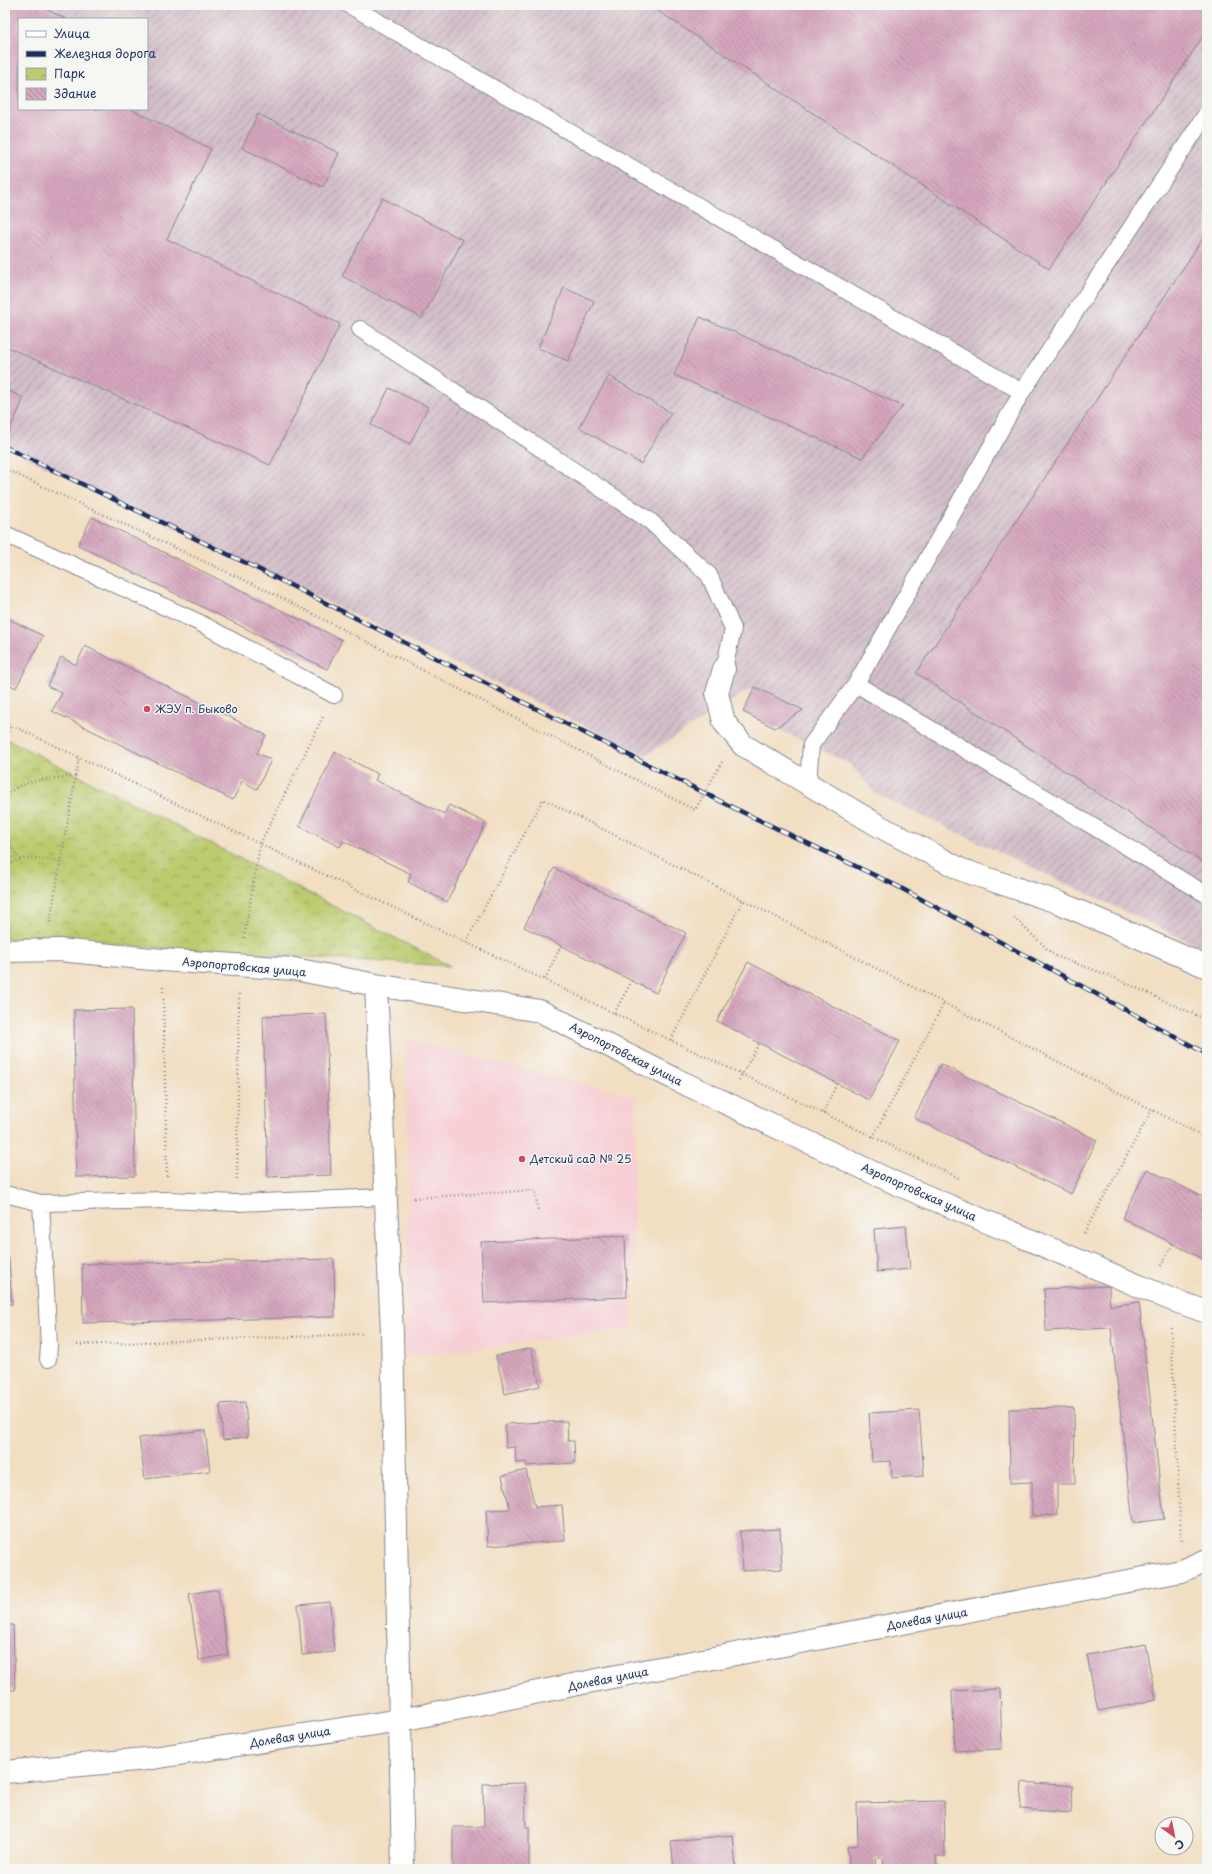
<svg xmlns="http://www.w3.org/2000/svg" width="1212" height="1874" font-family="'Playpen Sans',sans-serif">
<style>
.built{fill:#f7cfd5}
.industrial{fill:url(#industrial-furrows);fill-rule:evenodd}
.park{fill:url(#park-crowns);stroke:#6c7d66}
.building{fill:url(#building-back-hatch)}
.lines{fill:none;stroke-linecap:round;stroke-linejoin:round}
.service-casing{stroke:#868690;stroke-width:18}
.minor-casing{stroke:#868690;stroke-width:24}
.path{stroke:#868690;stroke-width:2.5;stroke-dasharray:1 3;stroke-linecap:butt}
.service{stroke:#fff;stroke-width:16}
.minor{stroke:#fff;stroke-width:22}
.rail-casing{stroke:#1b2f5e;stroke-width:4.5}
.rail{stroke:#f6f6f2;stroke-width:3;stroke-dasharray:9;stroke-linecap:butt}
.poi-dot{fill:#d1495b;stroke:#f6f6f2;stroke-width:1.5}
.labels{text-anchor:middle;stroke-width:3;stroke-linejoin:round;paint-order:stroke}
.poi-label{font-size:11px;fill:#1b2f5e;stroke:#f6f6f2;text-anchor:start}
.street-label{font-size:11px;fill:#1b2f5e;stroke:#f6f6f2}
</style>
<defs>
<pattern id="industrial-furrows" width="10" height="10" patternUnits="userSpaceOnUse"><rect width="10" height="10" fill="#d2bdc8"/><path d="M-1 1l2-2M0 10L10 0M9 11l2-2" fill="none" stroke="#aa9aa6"/></pattern>
<pattern id="park-crowns" width="20" height="18" patternUnits="userSpaceOnUse"><rect width="20" height="18" fill="#bccb6e"/><path d="M2 6a3 3 0 1 1 6 0M12 15a3 3 0 1 1 6 0" fill="none" stroke="#98a55e"/></pattern>
<pattern id="building-back-hatch" width="6" height="6" patternUnits="userSpaceOnUse"><rect width="6" height="6" fill="#d6a6bd"/><path d="M-1 5l2 2M0 0l6 6M5-1l2 2" fill="none" stroke="#ad889d"/></pattern>
</defs>
<rect width="100%" height="100%" fill="#f6f6f2"/>
<filter id="ink" filterUnits="userSpaceOnUse"><feTurbulence type="fractalNoise" baseFrequency=".025" numOctaves="2"/><feDisplacementMap in="SourceGraphic" scale="8" xChannelSelector="R" yChannelSelector="G"/><feConvolveMatrix kernelMatrix="1 2 1 2 8 2 1 2 1" color-interpolation-filters="sRGB"/></filter>
<filter id="wash" filterUnits="userSpaceOnUse"><feTurbulence type="fractalNoise" baseFrequency=".012" numOctaves="4" result="noise"/><feDisplacementMap in="SourceGraphic" scale="16" xChannelSelector="R" yChannelSelector="G"/><feGaussianBlur stdDeviation="0.9" result="paint"/><feColorMatrix in="noise" values="0 0 0 0 0 0 0 0 0 0 0 0 0 0 0 0 0 1.4 0 .05"/><feComposite in="paint" operator="in"/></filter>
<g filter="url(#wash)">
<rect width="100%" height="100%" fill="#f2dec1"/>
<path class="built" d="M405,1039l231,58 -4,232 -227,28 4,-158z"/>
<path class="industrial" d="M5,5h1202v945l-331,-156 -26,-30 -107,-52 11,-25 -108,68 -641,-308zM19,19h128v90h-128z"/>
<path class="park" d="M5,738l445,228 -445,-28z"/>
<g id="blocks">
<path class="building" d="M5,5h32l29,14h-47v90h112l80,40 -44,90 173,85 -70,141 -265,-119z
M649,5h558v25l-158,239z
M258,114l81,39 -16,34 -81,-39z
M382,198l81,42 -41,78 -80,-42z
M1207,232v633l-291,-192z
M564,288l30,13 -26,60 -30,-13z
M700,317l203,89 -41,52 -188,-83z
M609,376l62,37 -30,51 -62,-37z
M389,388l39,19 -18,37 -39,-19z
M5,389l19,9 -17,38 -2,-1z
M5,483l4,2 -4,9z
M92,517l250,123 -15,29 -249,-124z
M5,617l38,19 -27,52 -11,-6z
M85,646l181,89 -9,18 14,7 -14,29 -15,-8 -9,19 -181,-89 10,-18 -15,-7 14,-29 15,8z
M755,687l48,23 -28,18 -32,-16z
M335,752l43,22 -3,6 69,34 5,-9 37,18 -39,79 -39,-20 3,-8 -68,-33 -3,6 -41,-21z
M554,868l132,65 -30,60 -132,-66z
M748,962l152,79 -31,59 -152,-79z
M132,1009l3,167 -59,1 -2,-167z
M326,1014l5,161 -63,2 -5,-161z
M941,1064l156,76 -26,54 -157,-76z
M1147,1169l60,30v62l-85,-43z
M906,1226l4,43 -33,3 -3,-43z
M625,1236l2,61 -143,6 -3,-61z
M5,1258h4l3,46 -7,1z
M334,1259l1,58 -252,6 -1,-59z
M1109,1286l1,20 29,-4 25,217 -31,4 -22,-195 -65,3 -2,-42z
M531,1348l9,38 -35,8 -9,-38z
M245,1402l3,35 -25,3 -3,-36z
M1074,1408l1,76h-18v31l-25,1v-34l-22,1 -1,-74z
M919,1410l5,66 -32,2 -1,-17 -19,1 -3,-49z
M567,1421l1,20h6l1,22 -48,3 -1,-4 -10,1 -1,-16 -9,1 -1,-24z
M205,1430l5,41 -65,8 -6,-41z
M526,1470l9,37 27,-2 3,36 -77,5 -2,-36 24,-1 -8,-33z
M780,1529l2,40 -40,2 -2,-40z
M218,1589l10,66 -29,5 -10,-66z
M330,1602l4,50 -32,3 -4,-50z
M5,1625h8l2,65h-10z
M1145,1644l11,56 -58,11 -11,-56z
M1000,1689l2,60 -47,2 -3,-60z
M1022,1782l51,4 -2,27 -51,-4z
M525,1783l1,44h3v41h-76v-41h31l-1,-43z
M944,1801l1,55h-9v13h-52l-1,-11h-8l1,11h-26l-3,-22 11,-2 -1,-42z
M733,1835l3,33 -62,1 -3,-28z"/>
</g>
</g>
<g filter="url(#ink)">
<use href="#blocks" fill-opacity="0" stroke="#868690" stroke-width="1"/>
<g class="lines">
<g class="service-casing">
<path id="service" d="M349,5l673,387
M360,329l290,192 59,54 24,54 -9,40
M5,534l193,88 136,73
M856,684l351,211
M808,783l3,-38 45,-61 166,-292 185,-279
M5,1194l36,9 126,-3 69,3 149,-6
M41,1203l8,143 -1,13"/>
</g>
<g class="minor-casing">
<path id="minor" d="M724,669l-7,24 7,29 19,23 136,81 83,44 98,33 147,64
M5,951l54,-1 103,10 132,9 82,16 164,26 135,68 220,104 275,116 37,13
M376,985l16,348 11,536
M5,1772l141,-13 255,-39 211,-43 570,-106 25,-11"/>
</g>
<path class="path" d="M5,469l265,123 425,218 27,-48
M5,722l954,456
M5,739l6,-14
M5,800c9,-22 51,-21 71,-24
M5,835l15,25
M5,867c20,-13 34,-9 56,-5
M1014,918l41,38 53,19 99,45
M50,922l29,-165
M244,938l16,-94 63,-127
M466,942l77,-143 200,101 464,238
M545,979l16,-33
M163,987l4,189
M614,1013l18,-32
M671,1040l72,-140
M739,1080l20,-37
M823,1114l14,-31
M873,1137l71,-134
M237,1179l2,-187
M414,1198l121,-8 3,22
M1084,1233l68,-123
M1161,1266l12,-22
M1171,1328l10,213
M73,1345l291,-11"/>
<use href="#service" class="service"/>
<use href="#minor" class="minor"/>
<g class="rail-casing">
<path id="rail" d="M5,447l243,117 488,245 161,77 310,168"/>
</g>
<use href="#rail" class="rail"/>
</g>
</g>
<g class="poi-dot">
<circle cx="147" cy="709" r="4"/>
<circle cx="522" cy="1159" r="4"/>
</g>
<g class="labels">
<g class="poi-label">
<text x="155" y="713">ЖЭУ п. Быково</text>
<text x="530" y="1163">Детский сад № 25</text>
</g>
<g class="street-label">
<text transform="translate(244 967) rotate(5)" y="4">Аэропортовская улица</text>
<text transform="translate(626 1054) rotate(27)" y="4">Аэропортовская улица</text>
<text transform="translate(919 1192) rotate(24)" y="4">Аэропортовская улица</text>
<text transform="translate(927 1619) rotate(-10)" y="4">Долевая улица</text>
<text transform="translate(608 1679) rotate(-11)" y="4">Долевая улица</text>
<text transform="translate(290 1737) rotate(-9)" y="4">Долевая улица</text>
</g>
</g>
<rect width="1212" height="1874" fill="none" stroke="#f6f6f2" stroke-width="20"/>
<rect x="18" y="18" width="130" height="92" fill="#f6f6f2" stroke="#9ea6b7"/>
<rect x="26" y="31" width="20" height="6" fill="#ffffff" stroke="#9ea6b7"/>
<text x="54" y="38" font-size="12" fill="#1b2f5e">Улица</text>
<rect x="26" y="51" width="20" height="6" fill="#1b2f5e" stroke="#9ea6b7"/>
<text x="54" y="58" font-size="12" fill="#1b2f5e">Железная дорога</text>
<rect x="26" y="68" width="20" height="12" fill="url(#park-crowns)" stroke="#9ea6b7"/>
<text x="54" y="78" font-size="12" fill="#1b2f5e">Парк</text>
<rect x="26" y="88" width="20" height="12" fill="url(#building-back-hatch)" stroke="#9ea6b7"/>
<text x="54" y="98" font-size="12" fill="#1b2f5e">Здание</text>
<g transform="translate(1174 1836) rotate(147)"><circle r="19" fill="#f6f6f2" stroke="#9ea6b7"/>
<path d="M0-3L7 15L0 10L-7 15Z" fill="#d1495b"/>
<text y="-6" font-size="11" font-weight="bold" text-anchor="middle" fill="#1b2f5e">С</text>
</g>
</svg>
